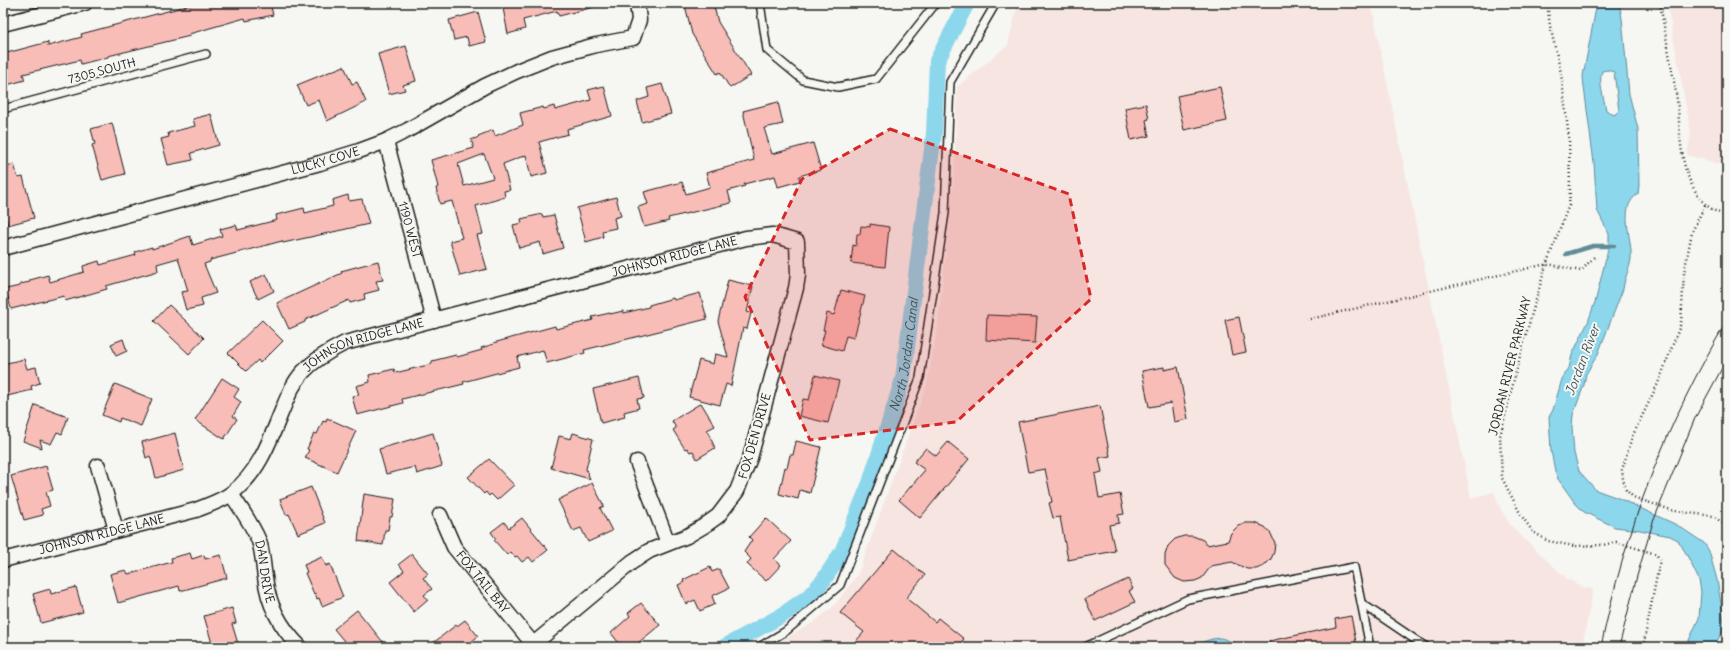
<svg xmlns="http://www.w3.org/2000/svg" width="1730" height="650" font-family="Delius,sans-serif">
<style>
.built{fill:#f7e5e1}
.water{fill:#8dd7ed;stroke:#608c99;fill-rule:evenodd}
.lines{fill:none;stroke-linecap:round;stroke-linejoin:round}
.stream{stroke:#608c99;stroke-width:4.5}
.canal{stroke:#8dd7ed;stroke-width:16}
.building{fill:#f9bdb8;stroke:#1c1c1c;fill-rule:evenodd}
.lane-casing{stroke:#1c1c1c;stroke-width:10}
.street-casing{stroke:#1c1c1c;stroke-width:17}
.path{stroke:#1c1c1c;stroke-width:2.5;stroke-dasharray:1 3;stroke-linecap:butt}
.lane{stroke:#f6f6f2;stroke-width:7}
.street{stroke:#f6f6f2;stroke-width:14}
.tram{stroke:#1c1c1c;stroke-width:1}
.marked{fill:#d62828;fill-opacity:0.2;stroke:#d62828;stroke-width:3;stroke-dasharray:8 5;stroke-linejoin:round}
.labels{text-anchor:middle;stroke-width:4;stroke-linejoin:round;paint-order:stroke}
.street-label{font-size:12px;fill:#1c1c1c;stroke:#f6f6f2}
.water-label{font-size:13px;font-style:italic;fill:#3e545b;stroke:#f6f6f2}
</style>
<rect width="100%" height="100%" fill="#f6f6f2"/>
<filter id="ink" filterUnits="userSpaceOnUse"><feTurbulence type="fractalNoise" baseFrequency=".025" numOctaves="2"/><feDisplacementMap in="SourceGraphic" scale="8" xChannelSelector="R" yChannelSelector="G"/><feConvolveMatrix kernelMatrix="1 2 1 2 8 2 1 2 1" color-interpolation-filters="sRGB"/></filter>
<g filter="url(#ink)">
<path class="built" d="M1018,3h353l100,495 23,-6 6,16 8,14 12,13 47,44 17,9 9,1 -11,58h-811l43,-25 20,-16 24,-32 68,-187 11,-56 17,-155 3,-89 51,-42z
M1667,3h60v163l-40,-11 4,-22z"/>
<path class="water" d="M1595,3h24l3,15 7,76 9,35 1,56 -1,9c-21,13 -5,45 -7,65 -1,10 -7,19 -8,30l-25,65 -12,20 -2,11 -11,30 -1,12 2,26 5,18 17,19 22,8 59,27 27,18 5,8 8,29 8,47 -11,20h-28l13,-29 2,-26 -2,-12 -12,-25 -9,-15 -8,-4 -30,-6 -25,-3 -31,-15 -9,-9 -17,-24 -3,-8 -4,-20 -2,-34 4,-7 9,-31 7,-11 3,-13 16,-33 8,-23 13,-54v-11l-12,-24 -3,-47 -10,-76 -1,-11 13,-68zM1607,70l7,2 5,39 -5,4 -8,-5c-2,-12 -8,-27 -4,-39z
M1221,638l17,6 3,3h-54l25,-8z"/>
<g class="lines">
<path class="stream" d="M1566,254l27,-8h21"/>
<path class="canal" id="s1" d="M724,647l57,-31 27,-19 15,-16 19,-29 28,-69 33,-104 31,-246 3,-72 30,-58"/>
</g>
<path class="building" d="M198,3h72l3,12 -27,6 -1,-3 -56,16 1,2 -82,20v1l-27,7 -1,-4 -57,14 2,6 -22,6v-32l45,-12v4l34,-9 -1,-3z
M502,3h92v4l-35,9 -2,-5 -34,9 2,9 -17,5z
M694,3h19l5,19 33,53 -21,13 -10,-16 -3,2 -25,-40 -7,-29z
M478,12l8,30 -17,4 -2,-9 -13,3 -5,-20z
M406,46l10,35 -13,4 2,5 -16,4 -11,-40z
M344,66l8,18 5,-2 9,20 -39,19 -8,-21 -13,5 -9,-20z
M662,84l9,30 -29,8 -5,-21 12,-4 -2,-9z
M604,86l8,30 -45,13 1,5 -29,8 8,31 -16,4 -5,-22 -23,9 7,26 -6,1 1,6 -29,9 7,28 -6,1 10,34 -27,7 -10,-35 12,-3 -10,-37 -12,3 -4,-16 2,-1 -7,-27 43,-12 -3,-8 8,-3 -1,-1 15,-6 2,6 28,-11 -3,-12 23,-6 1,2 10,-3 1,4 36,-10 -3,-10zM484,154l9,24 -29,8 -6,-22z
M1220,87l7,34 -43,9 -7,-34z
M778,102l5,22 -19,4 8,26 41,-11 8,27 -22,6 1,5 -22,6 -3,-11 -31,8 1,2 -17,5 3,12 -63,15 1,3 -25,6 -6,-20 10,-3 -4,-12 38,-10 4,12 24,-7 -4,-14 48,-13 -11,-49z
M1146,104l3,15 -3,1 3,16 -18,4 -6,-32z
M211,114l8,31 -28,8 2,7 -25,5 -7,-26 8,-2 -1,-4 27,-7 -2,-7z
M112,123l13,51 -23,6 -10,-35 3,-1 -4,-15z
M14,164l4,14 5,-1 11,41 -26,7 -5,-17v-41z
M348,195l1,6 13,-2 7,25 -86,19 -1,-2 -72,19v2l-6,2 12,29 -15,5 2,8 -17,4 -5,-18 7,-1 -10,-33 -21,6 1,7 -52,15 1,3 -42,12 -1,-5 -53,13 -5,-20 14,-3v-2l10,-2v-2l18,-5 2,7 34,-10 -1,-6 16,-5 1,4 36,-10 -1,-3 17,-5v2l38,-13 3,9 29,-9 -2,-7 16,-4 2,5 39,-10 -1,-5 28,-7 1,5 28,-7 -1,-6z
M616,197l5,19 -7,2 2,10 -14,3 1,6 -17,5 -9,-34z
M542,214l1,3 11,-2 9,33 -20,6 -3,-12 -21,6 -6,-23 9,-2 -1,-4z
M870,224l19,3 -4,40 -34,-4 2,-18 3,1 1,-12h3l1,-8 9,1z
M378,261l5,19 -7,1 3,9 -15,4 1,5 -15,4 -1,-3 -44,20v2l-16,7 -12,-26 65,-30 -1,-2z
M266,274l8,17 -16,8 -8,-17z
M728,280l25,6 -6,26 4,1 -4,16 -4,-1 -12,58 -5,-2 -6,21 -31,-8 10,-37 14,4 2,-10 13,3 -10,-36z
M841,290l24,6 -11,42 -8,-2 -4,15 -21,-6 4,-15h-2l4,-17 7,2z
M700,293l7,26 -123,31 1,3 -38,10 -4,-13 -26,7 2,10 -56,15 1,2 -62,15 1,4 -46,12 -5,-19 7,-1 -3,-9 14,-4 -1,-7 25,-6 1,4 37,-9v-3l24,-6 1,2 25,-7 -1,-2 13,-4 -1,-1 62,-17 1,3 37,-9 -1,-3 18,-4v1l13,-3 1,2 25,-6v-2l24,-7 1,2z
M169,305l35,33 -15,16 -35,-33z
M987,315l50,2 -2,26 -49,-3z
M1239,317l7,35 -14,3 -7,-35z
M262,320l21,21 -13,13h-1l-9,9 -2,-3 -12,11 -18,-18z
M123,339l4,12 -11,5 -5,-12z
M24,359l3,10 9,-2 4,16 -9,3 1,4 -29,7v-33z
M1164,367v3l14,-3 10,52 -14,3 -3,-19 -22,4 -7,-36z
M815,375l24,6 -11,42 -29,-7 4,-17 6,1z
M222,378l17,11 -5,8 7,5 -8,14 4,3 -13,20 -29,-19z
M639,378l5,20 -7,1 2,9 -15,4 1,5 -24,6 -8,-34z
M115,384l37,15 -11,27 -21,-8 -1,4 -17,-7z
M701,403l14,23 -8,4 8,18 -18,11 -4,-8 -3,1 -3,-4 -2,1 -12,-19 3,-2 -4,-7z
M35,405l33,12 -6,17 -5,-2 -6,12 -11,-4 2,8 -19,-7z
M1100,406l10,50 -11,2 3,14 -7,2 4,24 21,-4 4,20 -6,1 1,8 -10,2 6,26 -47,9 -8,-43 -7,1 -4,-15 3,-1 -7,-33 -17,3 -10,-50z
M327,418l29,13 -19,41 -32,-14 4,-8 -2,-1 7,-16 3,1 6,-13 3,1z
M175,433l9,37 -28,8 -6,-22 -4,2 -4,-16z
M433,433l9,33 -25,8 -2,-7 -29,7 -7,-25z
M573,433l20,6 -7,30 4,10 -39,-11 8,-32 12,3z
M796,441l25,6 -11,46 -10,-3 -2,9 -19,-5 6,-27 2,1 3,-13h3z
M948,442l21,17 -49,59 -21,-18 26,-30 -11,-8 12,-14 10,8z
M489,459l25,26 -17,15 -6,-6 -2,2 -3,-4 -2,2 -16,-17z
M46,466l7,24 -7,2 4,14 -9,3 2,6 -19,5 -13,-44z
M592,483l12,23 -4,2 12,23 -24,11 -7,-14 -8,3 -15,-31z
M311,487l14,36 -27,11 -9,-20 -3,1 -6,-16z
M364,494l31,5 -3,18h-2l-2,13h-3l-2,15 -25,-4z
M522,518l26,32 -15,12 -4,-5 -7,5 -5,-6 -2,1 -4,-5 -4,3 -13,-15 2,-1 -5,-7 13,-10 5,6z
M766,518l25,23 -17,18 7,6 -15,16 -19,-17 4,-5 -7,-7 8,-12 -3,-3z
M1246,523h9l10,4 6,7 4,9 -1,9 -3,7 -7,7 -8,3h-9l-15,-7 -21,4 -9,12 -7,3 -11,1 -9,-4 -10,-13v-10l3,-9 7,-7 9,-3h9l10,4 4,5 21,-4 3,-8 7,-7z
M894,549l31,26 -19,23 29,24 3,-4 26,21 -6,8h-95l-7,-6 8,-9 -24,-19z
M190,553l2,6 12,-4 1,4 16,-4 6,23 -47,13 -1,-5 -61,17 -8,-29 16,-4 2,4 44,-12 -1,-4z
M412,554l16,20 -5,4 9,11 -8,6 4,5 -14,12 -24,-30 14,-11 -5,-7z
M322,557l4,9 4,-2 13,33 -21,9 -3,-8 -2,1 -2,-6 -1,1 -9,-21 2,-1 -3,-7z
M710,567l2,5 7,-3 10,19 -17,8 3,8 -15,7 -5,-11 -9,4 -8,-19 6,-3 -1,-2z
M1128,579l5,10 -4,2 6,11 -40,19 -10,-22z
M76,587l7,25 -42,11 -8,-29 17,-5 1,5z
M641,603l19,22 -27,22h-11l-11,-14 19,-17 -2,-3z
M232,608l4,15 -4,1 7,23h-26l-9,-31z
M357,610l30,37h-38l-15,-18z
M1351,616l6,31h-88v-6l67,-14 -1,-8z
M465,620l13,16 -7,6 4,5h-47l28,-22 1,1z"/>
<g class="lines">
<g class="lane-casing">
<path id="lane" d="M760,3l7,47 36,30 35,7 38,-8 60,-76
M1723,3l4,1
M3,109l203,-55
M1361,603l65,44
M759,647l27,-16 54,-46 80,-207 25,-165 5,-131 46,-79
M1085,647l103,-48 166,-32 16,80"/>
</g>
<g class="street-casing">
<g id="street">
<path d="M3,24l82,-21"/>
<path id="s2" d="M386,141l48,179"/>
<path id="s3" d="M3,248l317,-85 39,-12 27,-10 22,-11 77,-44 32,-15 35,-14 44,-12 37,-7 6,-18 -2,-17"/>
<path d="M637,462l31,81"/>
<path d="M98,466l18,64"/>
<path id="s4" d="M231,494c10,15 21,30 28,47 4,12 4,25 6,36 3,28 15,50 35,70"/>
<path id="s5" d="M440,515l14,32 79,97"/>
<path id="s6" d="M3,560l193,-50c12,-5 26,-9 36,-17 26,-20 37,-50 49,-80 6,-14 11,-29 22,-41 12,-13 26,-21 42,-29l401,-105 27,-3 24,7 1,33 -2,13 -46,170 -13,33 -19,25 -14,10 -17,10 -38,15 -17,11 -102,85"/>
</g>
</g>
<path class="path" d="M1547,3l3,23 11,47 8,65 1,53 -1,14 -23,60 -24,83 -22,88 2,42 19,37 12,17 15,9 26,5 29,-1 13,-3 40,12 4,6 -17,87
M1660,3c5,30 11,60 16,90 6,37 0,73 24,105 6,8 16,16 27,16
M1705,205l-13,27 -8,41 -3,50 -21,56 -28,58 -10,33 1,9 3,11 7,7 41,14 39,5 14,10
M1306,320l236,-55h10l29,6 14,-15"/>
<use href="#lane" class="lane"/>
<use href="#street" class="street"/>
<path class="tram" d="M1601,647c24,-117 65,-224 126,-326
M1619,647l18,-71 16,-54 42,-104 32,-59"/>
</g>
</g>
<path class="marked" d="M890,129l179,65 22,105 -135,123 -146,18 -65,-143 57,-118z"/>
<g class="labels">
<g class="street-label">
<text transform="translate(102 71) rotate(-15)" y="4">7305 SOUTH</text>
<text dy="4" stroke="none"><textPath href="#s3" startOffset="334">LUCKY COVE</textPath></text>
<text dy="4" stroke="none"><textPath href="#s2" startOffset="92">1190 WEST</textPath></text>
<text dy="4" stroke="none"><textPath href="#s6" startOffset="773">JOHNSON RIDGE LANE</textPath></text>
<text dy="4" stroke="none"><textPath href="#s6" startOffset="449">JOHNSON RIDGE LANE</textPath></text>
<text transform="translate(1510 366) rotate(-76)" y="4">JORDAN RIVER PARKWAY</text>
<text transform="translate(755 436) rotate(-74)" y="4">FOX DEN DRIVE</text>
<text dy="4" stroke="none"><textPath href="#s6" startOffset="102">JOHNSON RIDGE LANE</textPath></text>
<text dy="4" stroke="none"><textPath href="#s4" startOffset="86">DAN DRIVE</textPath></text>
<text dy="4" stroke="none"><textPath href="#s5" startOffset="80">FOX TAIL BAY</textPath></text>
</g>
<g class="water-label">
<text dy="5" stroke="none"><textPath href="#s1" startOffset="362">North Jordan Canal</textPath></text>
<text transform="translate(1582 360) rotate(-69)" y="5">Jordan River</text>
</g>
</g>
<rect width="1730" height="650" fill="none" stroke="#f6f6f2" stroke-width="16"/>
<rect x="8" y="8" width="1714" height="634" fill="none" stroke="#1c1c1c" stroke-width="1.5" filter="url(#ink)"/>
</svg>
